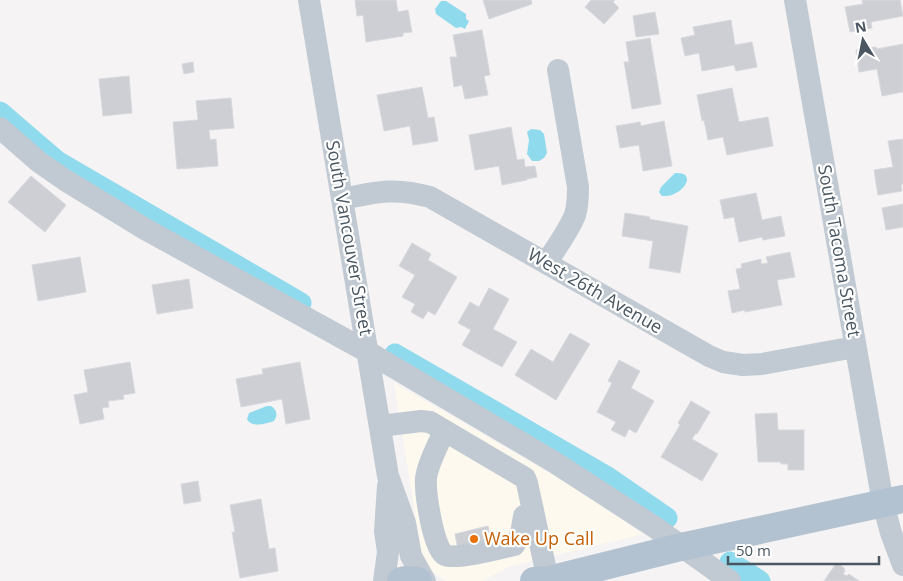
<svg xmlns="http://www.w3.org/2000/svg" width="903" height="581" font-family="'Open Sans',sans-serif">
<style>
.commercial{fill:#fdf9ef}
.water{fill:#90daee}
.lines{fill:none;stroke-linecap:round;stroke-linejoin:round}
.canal{stroke:#90daee;stroke-width:21}
.building{fill:#cdcfd5;stroke:#d7d9de}
.minor{stroke:#c1cad2;stroke-width:22}
.major{stroke:#b3c2d1;stroke-width:28}
.food-dot{fill:#e8710a;stroke:#fff;stroke-width:2}
.labels{text-anchor:middle;stroke-width:4.5;stroke-linejoin:round;paint-order:stroke}
.street-label{font-size:18px;fill:#4a5661;stroke:#fff}
.food-label{font-size:18px;fill:#c56008;stroke:#fff;text-anchor:start}
</style>
<rect width="100%" height="100%" fill="#f5f3f3"/>
<path class="commercial" d="M394,383l178,103 71,48 -135,33 -25,14h-37l-15,-10 -7,-11 -4,-15z"/>
<path class="water" d="M441,1h5l20,13v5l3,2 -4,8 -4,-2 -5,1 -20,-14 -1,-5z
M531,129l9,1 4,4 3,19 -3,5 -5,3h-7l-5,-7 2,-14 -2,-8z
M675,173c24,-2 8,25 -13,23l-3,-4 2,-5z
M267,406h4c6,4 7,9 3,15 -8,3 -23,7 -27,-2l2,-6z"/>
<g class="lines">
<path class="canal" d="M0,112l57,49 244,142
M395,354l211,122 61,42
M730,562l30,19"/>
</g>
<path class="building" d="M355,0h41l2,12 10,-2 4,22 -9,1v3l-37,6 -3,-27 -6,1z
M483,0h48l1,4 -43,15z
M591,0h24l-2,2 6,6 -15,16 -19,-17z
M862,0h38l3,16 -32,6 1,6 -22,4 -5,-25 18,-3z
M655,12l4,22 -23,3 -3,-21z
M731,20l4,25 17,-3 5,25 -21,4 -2,-6 -32,6 -3,-18 -14,3 -4,-18 14,-3 -2,-8z
M482,30l8,45 -6,1 4,19 -23,4 -3,-14 -8,2 -4,-30h7l-4,-22z
M650,38l11,66 -29,5 -8,-47h5l-3,-20z
M903,44v48l-21,4 -5,-27 -18,3 -3,-22 20,-3 1,2z
M193,62l1,10 -10,2 -2,-10z
M129,76l3,37 -29,3 -4,-37z
M422,87l6,31 6,-1 4,24 -25,4 -3,-19 -26,5 -7,-36z
M732,88l7,34 29,-5 5,29 -46,9 -4,-18 -15,3 -4,-20 -2,1 -5,-26z
M231,98l3,30 -25,2 1,10 6,-1 2,27 -41,3 -4,-47 25,-2 -2,-19z
M664,121l8,45 -29,5 -4,-26 -19,3 -4,-22 24,-4 1,4z
M511,127l6,33 7,-1 1,8 10,-1 2,11 -10,2v1l-25,5 -3,-19 -24,4 -6,-35z
M903,139v45h-2l1,7 -24,4 -4,-25 19,-3 -5,-26z
M31,176l35,29 -21,27 -37,-30z
M756,193l6,27 19,-4 4,20 -22,4 -1,-3 -23,5 -5,-25 -10,2 -4,-19z
M903,204v23l-17,3 -4,-22z
M625,213l25,4 -1,2 39,7 -8,47 -31,-5 4,-27 -31,-5z
M412,243l19,11 -3,6 29,17 -22,38 -7,-4 -5,8 -12,-7 4,-8 -13,-7 13,-22 -16,-9z
M790,252l5,25 -18,3 5,25 -37,7v-2l-13,3 -4,-22 12,-2 -4,-20 6,-1 -1,-4 20,-5v5l7,-1 -2,-6z
M80,257l6,35 -48,9 -6,-36z
M189,279l4,29 -36,6 -5,-29z
M489,288l20,11 -16,30 24,13 -15,25 -40,-22 9,-15 -13,-7 12,-21 9,5z
M570,333l20,11 -34,56 -41,-25 16,-26 22,13z
M619,360l21,11 -9,17 23,13 -18,32 -7,-4 -4,8 -14,-7 5,-8 -19,-10 15,-29 -4,-2z
M130,362l5,31 -12,2 1,4 -16,2 1,6 -7,1 2,11 -24,5 -6,-29 14,-3 -4,-22z
M300,362l10,57 -24,5 -4,-25 -41,8 -5,-28 27,-5 -1,-5z
M691,401l19,11 -13,22 -1,-1 -4,6 26,15 -16,27 -41,-24 19,-32 -2,-2z
M777,413l1,17h26v40h-16v-6h-7v-2h-23l-3,-48z
M198,481l3,20 -17,3 -3,-20z
M261,499l8,50 6,-1 3,23 -38,7 -8,-46h3l-5,-27z
M488,526l4,19 -34,5 -3,-16z
M839,564l5,4 1,3 -2,3 4,2 2,-2 10,7h-35l11,-16z"/>
<g class="lines">
<path class="minor" d="M309,0l79,476 17,47 6,33 14,25
M795,0l88,503 8,30 12,32
M0,128l39,34 26,18 80,49 223,123 186,110 102,66 74,53
M342,199c34,-7 53,-12 88,-2l279,159 14,6 20,3 19,-1 93,-17
M546,263c10,-15 22,-31 29,-48 3,-9 3,-19 3,-28l-20,-117
M380,426l41,-5 9,1 95,56 2,5 21,97
M444,431c-6,15 -16,31 -18,47 -1,14 7,71 19,77 12,5 55,-7 69,-10l7,-11 3,-18 9,-6
M384,581l4,-29 -3,-21 3,-45"/>
<path class="major" d="M401,581l4,-1 13,1
M534,581l14,-1 133,-33 222,-48"/>
</g>
<circle class="food-dot" cx="474" cy="539" r="5"/>
<g class="labels">
<g class="street-label">
<text transform="translate(349 238) rotate(80)" y="6">South Vancouver Street</text>
<text transform="translate(839 251) rotate(80)" y="6">South Tacoma Street</text>
<text transform="translate(595 291) rotate(30)" y="6">West 26th Avenue</text>
</g>
<g class="food-label">
<text x="484" y="545">Wake Up Call</text>
</g>
</g>
<g transform="translate(863 40) rotate(350)" stroke="#ffffff" stroke-width="4" paint-order="stroke">
<path d="M0-4L9 19L0 12L-9 19Z" fill="#4a5661"/>
<text y="-8" font-size="14" font-weight="bold" text-anchor="middle" fill="#4a5661">N</text>
</g>
<path d="M728 556v8h151v-8" fill="none" stroke="#4a5661" stroke-width="2.5"/>
<text x="736" y="556" font-size="15" fill="#4a5661" stroke="#ffffff" stroke-width="4" paint-order="stroke">50 m</text>
</svg>
